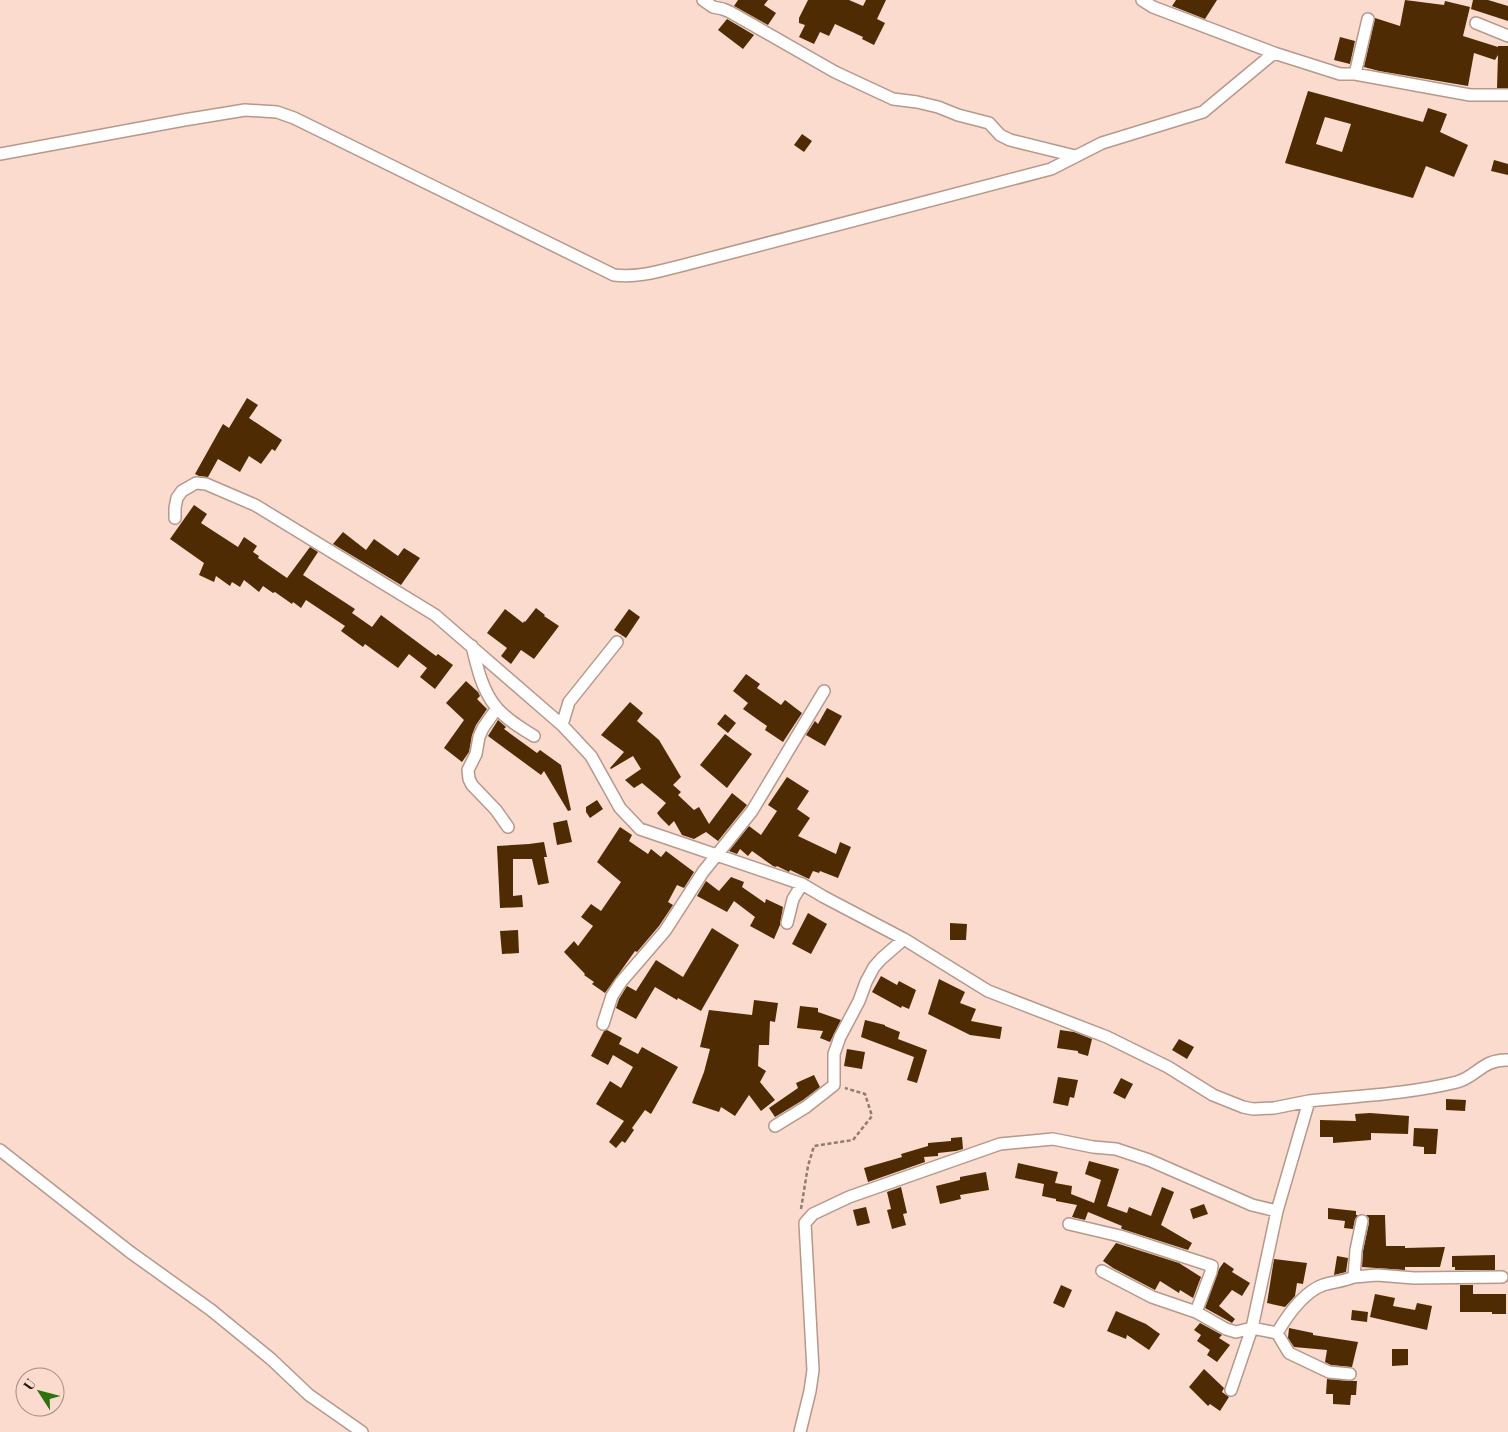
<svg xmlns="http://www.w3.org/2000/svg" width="1508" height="1432" font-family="'Playfair Display',serif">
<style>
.building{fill:#4e2b03;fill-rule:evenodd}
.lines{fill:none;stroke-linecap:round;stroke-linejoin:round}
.street-casing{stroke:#b6988c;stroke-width:14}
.path{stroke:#917c72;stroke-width:2.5;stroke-dasharray:4 2.5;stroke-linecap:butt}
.street{stroke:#fff;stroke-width:11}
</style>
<rect width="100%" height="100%" fill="#fbdbce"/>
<path class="building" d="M738,0h30l-4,5 12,8 -8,12 -34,-19z
M808,0h41l14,6 3,-6h20l-9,19 8,4 -11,22 -12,-6 1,-2 -28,-13 -6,12 -9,-4 -6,12 -15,-7 6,-12 -6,-2v-5z
M1176,0h41l-12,19 -33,-13z
M1405,0l39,5 1,-4 25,6 -7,29 35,11v-1h10v42h-11l1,-33 -3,5 -21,-7 -6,33 -89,-15 -15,-4 11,-49 25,8z
M1473,0h15l20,6v15l-37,-12z
M727,19l27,16 -11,14 -25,-19z
M1340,37l15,4 -5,23 -16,-4z
M1308,91l115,31 5,-14 19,6 -7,18 28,13 -14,32 -28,-11 -13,32 -128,-35zM1325,117l26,7 -9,28 -26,-8z
M802,134l10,7 -8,11 -10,-7z
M1494,160l14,4v11l-17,-4z
M247,398l11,7 -9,13 33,22 -7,11 -3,-2 -11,15 -12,-8 -9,16 -22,-13 -10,18 -9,-1 -4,-2 28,-50 6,4z
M194,505l13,9 -6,9 37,24 6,-10 13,9 -4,6 6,4 -1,2 29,20 23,-31 8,5 -15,23 52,34 -3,4 20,14 9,-12 55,41 2,-2 15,11 -18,24 -15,-12 7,-9 -18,-14 -11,14 -33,-24 -2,3 -22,-16 4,-5 -39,-26 -5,8 -8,-6 -1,2 -17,-12 -2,1 -10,-7 -4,6 -15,-12 -4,7 -8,-5 -2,4 -14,-10 -2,6 -15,-7 5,-12 -34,-24z
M343,532l23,18 8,-11 24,17 6,-8 16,10 -19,27 -68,-41z
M536,608l9,7 -1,1 15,10 -25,33 -13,-9 -10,14 -10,-8 6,-8 -20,-15 18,-24 18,14 1,-2 1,1z
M629,609l11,8 -14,21 -12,-8z
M746,674l14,10 -3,4 24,17 4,-5 17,13 -19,29 -18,-12 2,-4 -24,-17 5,-6 -15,-12z
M466,681l12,11 2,4 -3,3 10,10 -11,16 -4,10 -3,17 -7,10 -18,-14 20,-28 -18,-17z
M630,702l13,11 -6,8 22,19 22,37 -8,8 8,7 -3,3 16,15 5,-3 10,17 23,-31 15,12 -29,36 -12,-9 -12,7 -12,-4 -8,-14 -5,5 -9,-9 -3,-4 9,-10 -24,-20 -8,5 -9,-8 16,-11 -8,-13 -22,13 -1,-1 14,-16 -23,-17z
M827,708l15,8 -17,30 -19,-11 9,-14 3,3z
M725,714l11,9 -8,10 -11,-9z
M498,720l8,7 -2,2 33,24 3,-3 21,15 10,45 -3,1 -24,-40 -3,4 -53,-39z
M725,734l27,20 -25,34 -27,-23z
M787,777l22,14 -12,18 13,9 -12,18 38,18 4,-12 11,5 -13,31 -18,-7 -1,2 -6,-2 -4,8 -19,-9 -1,2 -12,-6 -1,1 -3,-1 -21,-15 -4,5 -8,-7 -3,5 -8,-3 20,-25 12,9 16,-24 -9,-6z
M597,800l6,9 -13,9 -4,-6v-5z
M567,820l5,22 -15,3 -4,-22z
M620,827l12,8 -3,6 19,13 3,-5 10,8 5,-6 28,21 -10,16 -7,-3 -9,17 5,3 -14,21 -22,26 -2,-1 -30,42 -13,-9 2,-2 -10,-7 1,-1 -21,-22 10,-11 4,5 15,-20 -12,-9 10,-13 10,7 20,-29 -24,-20z
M544,842l3,15h-3l5,26 -11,2 -6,-26h-19v37l9,-1 1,12 -23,1 -3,-62 32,-2z
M731,877l13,5 -2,5 23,16 1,-4 17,8 -3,18 -6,14 -24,-13 5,-9 -21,-16 -7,11 -30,-16 9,-15 13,10z
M808,913l19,11 -16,30 -19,-10z
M950,923l17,1 -1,16h-16z
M712,928l27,17 -38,66 -23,-13 -1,2 -22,-13 -19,32 -20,-11 3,-9 8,-13 9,5 20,-31 27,17z
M518,930l1,23 -17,1 -2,-23z
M881,976l16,9 2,-4 17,9 -7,19 -7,-3 -1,2 -29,-16z
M939,979l26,13 -5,11 16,6 -5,12 31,6 -2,12 -30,-4 -42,-21z
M754,1000l24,3 -3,19 -5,-1 -1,24h-10l-1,21 8,5 -6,11 15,18 -14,11 -12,-16 -14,21 -14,-9 -2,5 -27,-9 12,-31 6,-23 -10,-2 9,-37 43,5z
M800,1006l18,2v4l23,8 -11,22 -10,-4 3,-7 -26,-3z
M865,1020l20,5v1l15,6 -2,7 29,11 -10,33 -10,-3 7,-23 -53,-20z
M607,1030l15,8 -3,6 19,10 4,-7 36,20 -27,47 -6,-4 -13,18 2,2 -9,13 -3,-2 -6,7 -7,-6 15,-21 -28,-17 14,-23 11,7 12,-21 -20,-12 -5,10 -17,-9 13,-25z
M1060,1030l14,2 18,7 -4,17 -10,-3v-2l-21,-3z
M1179,1039l15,8 -7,12 -15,-9z
M847,1049l18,3 -3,17 -18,-3z
M814,1075l6,12 -17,13 -28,17 -6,-9 29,-20 -2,-5z
M1058,1077l20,3 -4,18 -4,-1 -2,9 -15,-3z
M1121,1078l12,6 -8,15 -12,-6z
M1446,1099l20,1 -1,11 -19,-1z
M1370,1113l39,3 -1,18 -37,-1v7l-38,3v-6h-13v-17l36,1 -1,-7z
M1414,1128l24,1 -2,25h-12v-7l-11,-1z
M962,1137l1,12 -7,2 -18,2v3l-14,1 1,5 -57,20 -4,-14 38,-11 -1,-3 27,-8v-3l23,-2v-3z
M1089,1161l30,8 -12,37 20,7 2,-6 22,9 11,-29 12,5 -13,33 31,18 -4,7 -66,-21 -1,-1 1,-2 -34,-14 -3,8 -13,-3 5,-12 -21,-4v-2l-14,-3 2,-12 -29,-6 3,-15 40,9 -3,11 17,3 -1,8 23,9 7,-23 -16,-6z
M986,1172l3,18 -29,5 1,4 -21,5 -4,-18 24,-6v-3z
M901,1187l6,26 -4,1 3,11 -14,4 -5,-19 4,-1 -4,-17z
M1204,1204l4,10 -15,5 -3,-10z
M866,1207l4,16 -13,3 -4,-16z
M1328,1208l28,3v4h2l-3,4 -2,10 -9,-1 1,-7 -17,-2z
M1366,1215h19l1,31h19v2l40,-1 -5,20h-35v3l-43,-3 1,-16 6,-28v-5z
M1116,1243l63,20 22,14 -8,21 -13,-8 -1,3 -19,-12 -5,9 -42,-22 -10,-7z
M1495,1255v15h-40v-3h-3v-11z
M1337,1256l11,2 -2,14 -12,3z
M1274,1259l33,4 -4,21 -6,-1 -2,13 -10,11 -18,-4z
M1224,1262l10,7 -2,3 18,11 -8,13 -10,-6 -13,16 16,13 -3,4 -27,-15 14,-39z
M1061,1285l11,5 -8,18 -11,-5z
M1460,1285h13v9h33v20h-14v-2h-32z
M1375,1294l20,4 -2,8 22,4 2,-7 15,3 -5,24 -57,-13z
M1352,1310l16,2 -1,10 -16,-2z
M1116,1311l30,13 14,10 -11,16 -22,-15 -1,4 -19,-8z
M1200,1323l22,12 -3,3 11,7 -13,17 -10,-7 3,-5 -13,-9 4,-6 -7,-5z
M1289,1328l24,5v2l45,7 -6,25 -21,-2 -6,-3 2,-12 -33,-3 -6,-9z
M1392,1349h16v16l-16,1z
M1204,1369l20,19 -2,4 7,5 -9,14 -10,-7 -2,2 -19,-19z
M1327,1379l22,2h8l-1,14h-5l-1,10 -17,-1v-10h-7z"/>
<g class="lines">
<g class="street-casing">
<path id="street" d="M703,0l10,7 10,2 7,3 105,60 58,27 24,3 21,5 20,8 31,8 11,12 10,5 65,16
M1142,0l11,7 121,46
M1476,23l32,13
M1355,74l13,-55
M0,154l184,-34 61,-10 32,2 17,6 320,157c24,3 46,-4 70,-10l367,-96 51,-26 101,-31 71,-59 66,21h15l115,21h38
M175,518v-10l2,-10 5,-7 14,-8 10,1 49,21 180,110 127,110 29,31 29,52 20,21 162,55 22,13 80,42 84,52 119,46 61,30 45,28 30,12 10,2 21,-1 35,-7
M472,646c5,21 10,44 24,61 10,12 25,21 38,29
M497,708l-14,20 -4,9 -3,17 -8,16 1,9 3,6 24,25 12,17
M562,725l7,-23 48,-60
M787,923l6,-24 9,-15
M603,1024l9,-28 9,-14 44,-51 38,-59 49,-61 72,-120
M775,1126l31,-19 28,-22v-31l6,-17 19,-36 7,-19 8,-15 7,-8 23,-20
M0,1150l130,102 81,58 60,49 38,36 53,37
M1069,1224l51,12 92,30 -1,6 -15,40
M1102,1271l50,26 44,15 30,17 10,3 16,-4 25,5c10,-17 27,-41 46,-48 11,-3 21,-4 31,-8l2,-27 6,-29
M1354,1277l23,-2 37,3 88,-1
M1277,1333l12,20 40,19 21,2
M1231,1390l21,-62 25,-117
M800,1432l10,-41 3,-21 -8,-147 8,-9 36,-17 151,-53 53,-5 40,8 23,2 33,11 103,45 25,6 32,-110c49,-5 99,-7 148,-19 20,-5 25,-23 51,-22"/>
</g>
<path class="path" d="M801,1209l7,-43 6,-20 39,-6 19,-24 -7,-22 -20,-6"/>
<use href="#street" class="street"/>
</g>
<g transform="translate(40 1392) rotate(306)"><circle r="24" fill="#fbdbce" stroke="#a48c82"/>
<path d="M0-4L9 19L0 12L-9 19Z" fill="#2e710f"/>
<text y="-8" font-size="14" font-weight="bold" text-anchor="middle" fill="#211611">U</text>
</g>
</svg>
